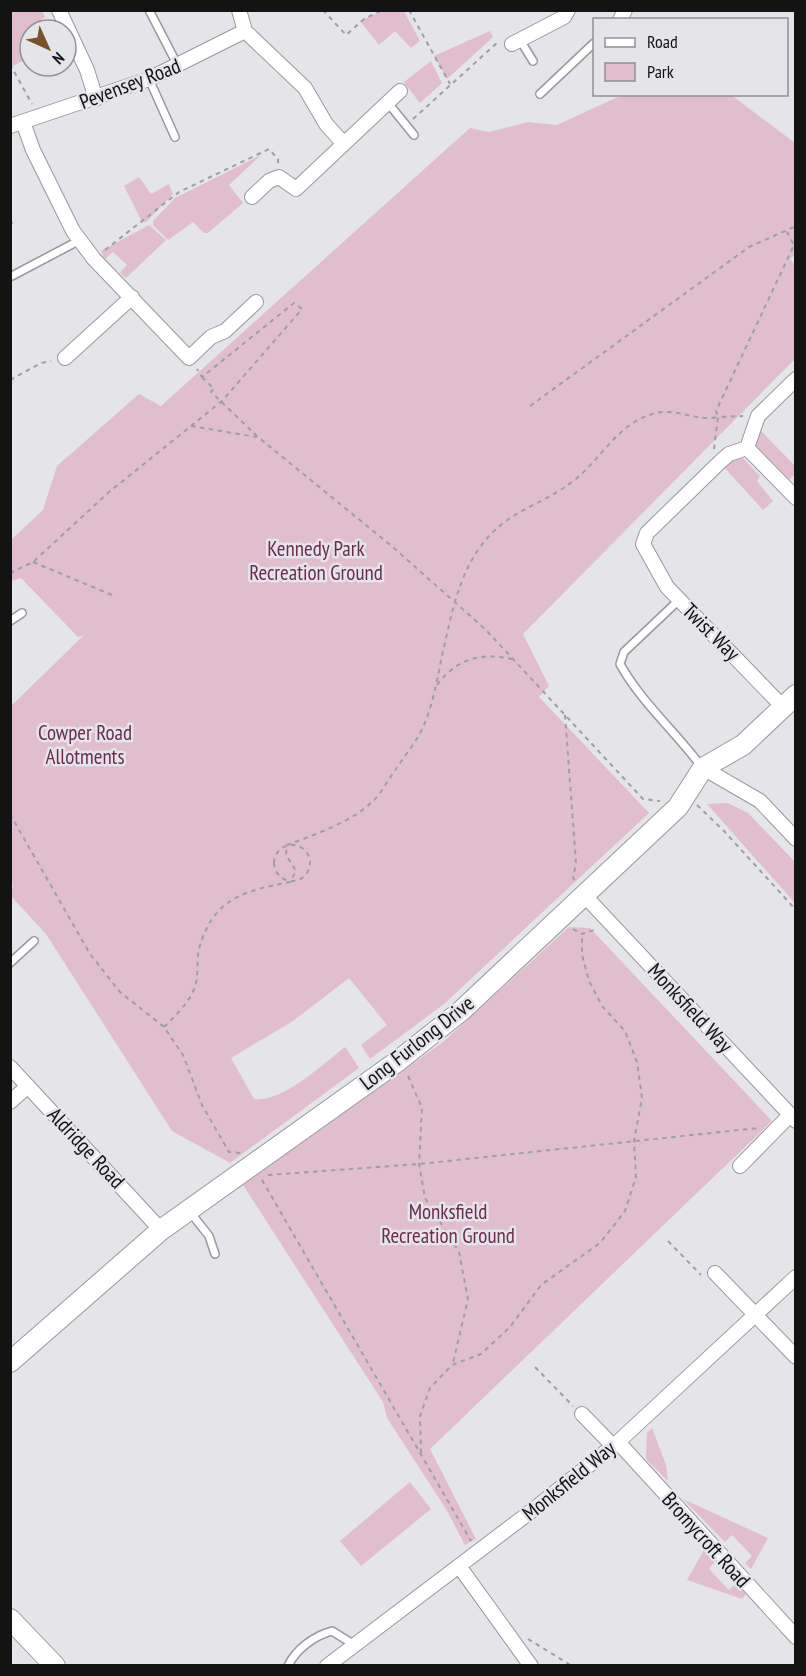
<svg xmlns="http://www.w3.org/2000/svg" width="806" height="1676" font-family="'PT Sans Narrow',sans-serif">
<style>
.green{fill:#e0becd}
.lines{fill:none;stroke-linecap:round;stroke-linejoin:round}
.lane-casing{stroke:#99989c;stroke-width:10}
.street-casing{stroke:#99989c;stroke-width:16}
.secondary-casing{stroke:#99989c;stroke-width:22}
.path{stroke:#9f9ea1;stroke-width:2;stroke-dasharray:4.5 4.5;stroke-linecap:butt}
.lane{stroke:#fff;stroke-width:7}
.street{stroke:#fff;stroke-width:14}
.secondary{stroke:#fff;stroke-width:20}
.labels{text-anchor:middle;stroke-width:5;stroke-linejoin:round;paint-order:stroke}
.street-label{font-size:21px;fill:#131314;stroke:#e5e4e8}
.park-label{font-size:21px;fill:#6d2c4f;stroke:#e5e4e8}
</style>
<rect width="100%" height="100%" fill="#e5e4e8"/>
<path class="green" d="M11,10l31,1 3,6 -4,2 6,11h-17v27l-19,10z
M382,11h22l16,30 -9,7 -16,-17 -16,14 -19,-24z
M490,31l3,6 -46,42 -13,-23z
M431,61l11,22 -22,20 -16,-21z
M731,95l64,48v39l-2,2 3,3v67l-6,5 5,6v94l-272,275 26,52 -10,11 110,116 -205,191 -74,55 -9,-14 26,-20 -38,-47 -56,43 -62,37 23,41c28,4 69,-35 91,-52l14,21 -129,95 -58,-32 -126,-197 -35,-38 2,-12 -3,-3 1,-175 73,-71 -6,2 -57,-59 -10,3v-41l32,-30 14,-44 82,-72 22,12 309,-278 19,4 39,-10 29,3 65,-30z
M261,155l-32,30 14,18 -35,30h-4l-11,-11 -25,18 -15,-15v-4l22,-23z
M139,177l12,17 18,-10 4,10 -27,28h-4l-18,-36z
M149,225l17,15 -40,38 -6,-5 7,-8 -14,-13 -8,7 -4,-8z
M758,428l37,38v8l-6,6 -16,-17 -5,4 -16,-18z
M743,458l17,18 -3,5 16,20 -10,9 -40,-44 5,-4z
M728,803l20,10 47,49v41l-88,-99z
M569,927l21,1 182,193 -342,328 46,90 -11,6 -19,-36 -59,-91 -4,-16 -140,-217 200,-143z
M652,1428l14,37 2,16 -22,-22 1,-26z
M410,1482l21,27 -70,57 -21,-25z
M683,1499l85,39 -17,31 -6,-6 7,-7 -20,-21 -7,7z
M704,1550l11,11 -6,8 20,21 7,-6 10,10 -4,5 -55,-19z"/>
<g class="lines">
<g class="lane-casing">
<path id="lane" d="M149,10l29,56
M520,40l13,21
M149,79l26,58
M540,94l54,-51
M388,103l26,32
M10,277l70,-37
M679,600l-55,52 -4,12c21,38 55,67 81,102
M10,621l12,-8
M10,963l24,-22
M190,1212l19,24 6,18
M288,1666c8,-17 26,-30 44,-35l21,13"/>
</g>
<g class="street-casing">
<path id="street" d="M59,10l28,60 9,29
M239,10l6,21 60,57 21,36 17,19
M620,20l5,-10
M512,44l52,-27 4,-7
M23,122l10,28 40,81 21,28 95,99 22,-21 14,-6 31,-29
M10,126l139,-47 96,-48
M252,197l17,-16 10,-4 17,12 104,-98
M65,358l67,-61
M747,448l-18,6 -8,7 -74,72 -4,11 24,43 116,120
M747,448l11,-32 38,-37
M747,448l49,50
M703,768l57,33 36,38
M585,896l211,225
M10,1067l151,163
M10,1102l18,-16
M740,1166l50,-51
M715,1273l81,84
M582,1414l31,32
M618,1442l178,195
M459,1566l72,100
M327,1666l211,-160 80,-64 178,-165"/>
</g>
<g class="secondary-casing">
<path id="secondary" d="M10,1362l151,-132 237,-169 63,-50 217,-204 25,-39 40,-23 53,-50
M10,1619l45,47"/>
</g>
<path class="path" d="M323,10l23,25 18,-16 18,-9
M409,10l41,74
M10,64l22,40
M413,119l85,-77
M10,220l4,6
M105,250l74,-58 90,-43 9,10v4
M202,377l12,12 -3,3 47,45 136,111 92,82 157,169 17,2
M10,380l31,-17 10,-2
M530,406l219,-159 47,-21
M191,426l66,11
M714,449l4,-32 25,-1
M33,562l79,33
M10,573l23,-11 76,-70 113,-91 80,-92 -8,-6 -92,74 -5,-8
M437,685c19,-26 44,-33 75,-26
M565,715l11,148 -3,15 3,4
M697,805l27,26 72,79
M10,814l80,140 30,38 44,35 19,28 19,50 27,47 11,1
M274 863a18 18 0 1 1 36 0a18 18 0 1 1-36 0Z
M573,929l9,5 15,-5
M164,1027c12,-12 25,-24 31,-40 4,-12 1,-26 4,-38 14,-51 45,-58 91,-67l6,-11 -10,-16 1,-10c29,-11 66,-23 88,-46 8,-9 14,-21 21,-30 9,-14 21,-28 27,-42 10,-22 14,-47 19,-71 8,-34 14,-72 34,-103 29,-45 65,-45 101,-75 27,-23 42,-56 79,-65 22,-5 41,9 62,4l-2,-6 78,-166 -8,-15
M408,1076l14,32 -3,56 6,34 34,54 9,47 -15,64
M268,1175l151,-11 339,-36
M262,1180l209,361
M668,1241l33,34
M535,1367l38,39
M421,1453l-1,-37 10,-28 22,-23 29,-11 29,-27 31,-42 59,-42 25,-32 11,-34 -2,-36 8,-43 -5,-36 -12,-31 -23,-25 -13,-25 -7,-26v-21
M528,1639l44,27"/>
<use href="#lane" class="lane"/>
<use href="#street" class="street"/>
<use href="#secondary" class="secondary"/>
</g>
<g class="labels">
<g class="street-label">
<text transform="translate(130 84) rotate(-21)" y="7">Pevensey Road</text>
<text transform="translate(711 632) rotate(45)" y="7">Twist Way</text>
<text transform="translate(690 1008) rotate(47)" y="7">Monksfield Way</text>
<text transform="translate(417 1043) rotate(-38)" y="7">Long Furlong Drive</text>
<text transform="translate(86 1148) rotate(47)" y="7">Aldridge Road</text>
<text transform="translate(569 1481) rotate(-39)" y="7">Monksfield Way</text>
<text transform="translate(706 1540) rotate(48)" y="7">Bromycroft Road</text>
</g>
<g class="park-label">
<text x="316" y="556">Kennedy Park<tspan x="316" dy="24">Recreation Ground</tspan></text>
<text x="85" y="740">Cowper Road<tspan x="85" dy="24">Allotments</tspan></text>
<text x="448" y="1219">Monksfield<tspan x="448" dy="24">Recreation Ground</tspan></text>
</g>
</g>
<rect width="806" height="1676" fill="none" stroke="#131314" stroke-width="24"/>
<rect x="593" y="18" width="195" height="78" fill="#e5e4e8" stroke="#919093" stroke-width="1.5"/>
<rect x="605" y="38" width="30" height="9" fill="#ffffff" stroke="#919093" stroke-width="1.5"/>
<text x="647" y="48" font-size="18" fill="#131314">Road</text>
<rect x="605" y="63" width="30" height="18" fill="#e0becd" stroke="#919093" stroke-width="1.5"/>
<text x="647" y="78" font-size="18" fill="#131314">Park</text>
<g transform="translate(48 48) rotate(135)"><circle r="28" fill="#e5e4e8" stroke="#919093" stroke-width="1.5"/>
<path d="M0-4.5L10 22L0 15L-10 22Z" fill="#77532d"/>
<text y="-9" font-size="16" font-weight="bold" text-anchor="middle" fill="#131314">N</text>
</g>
</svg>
